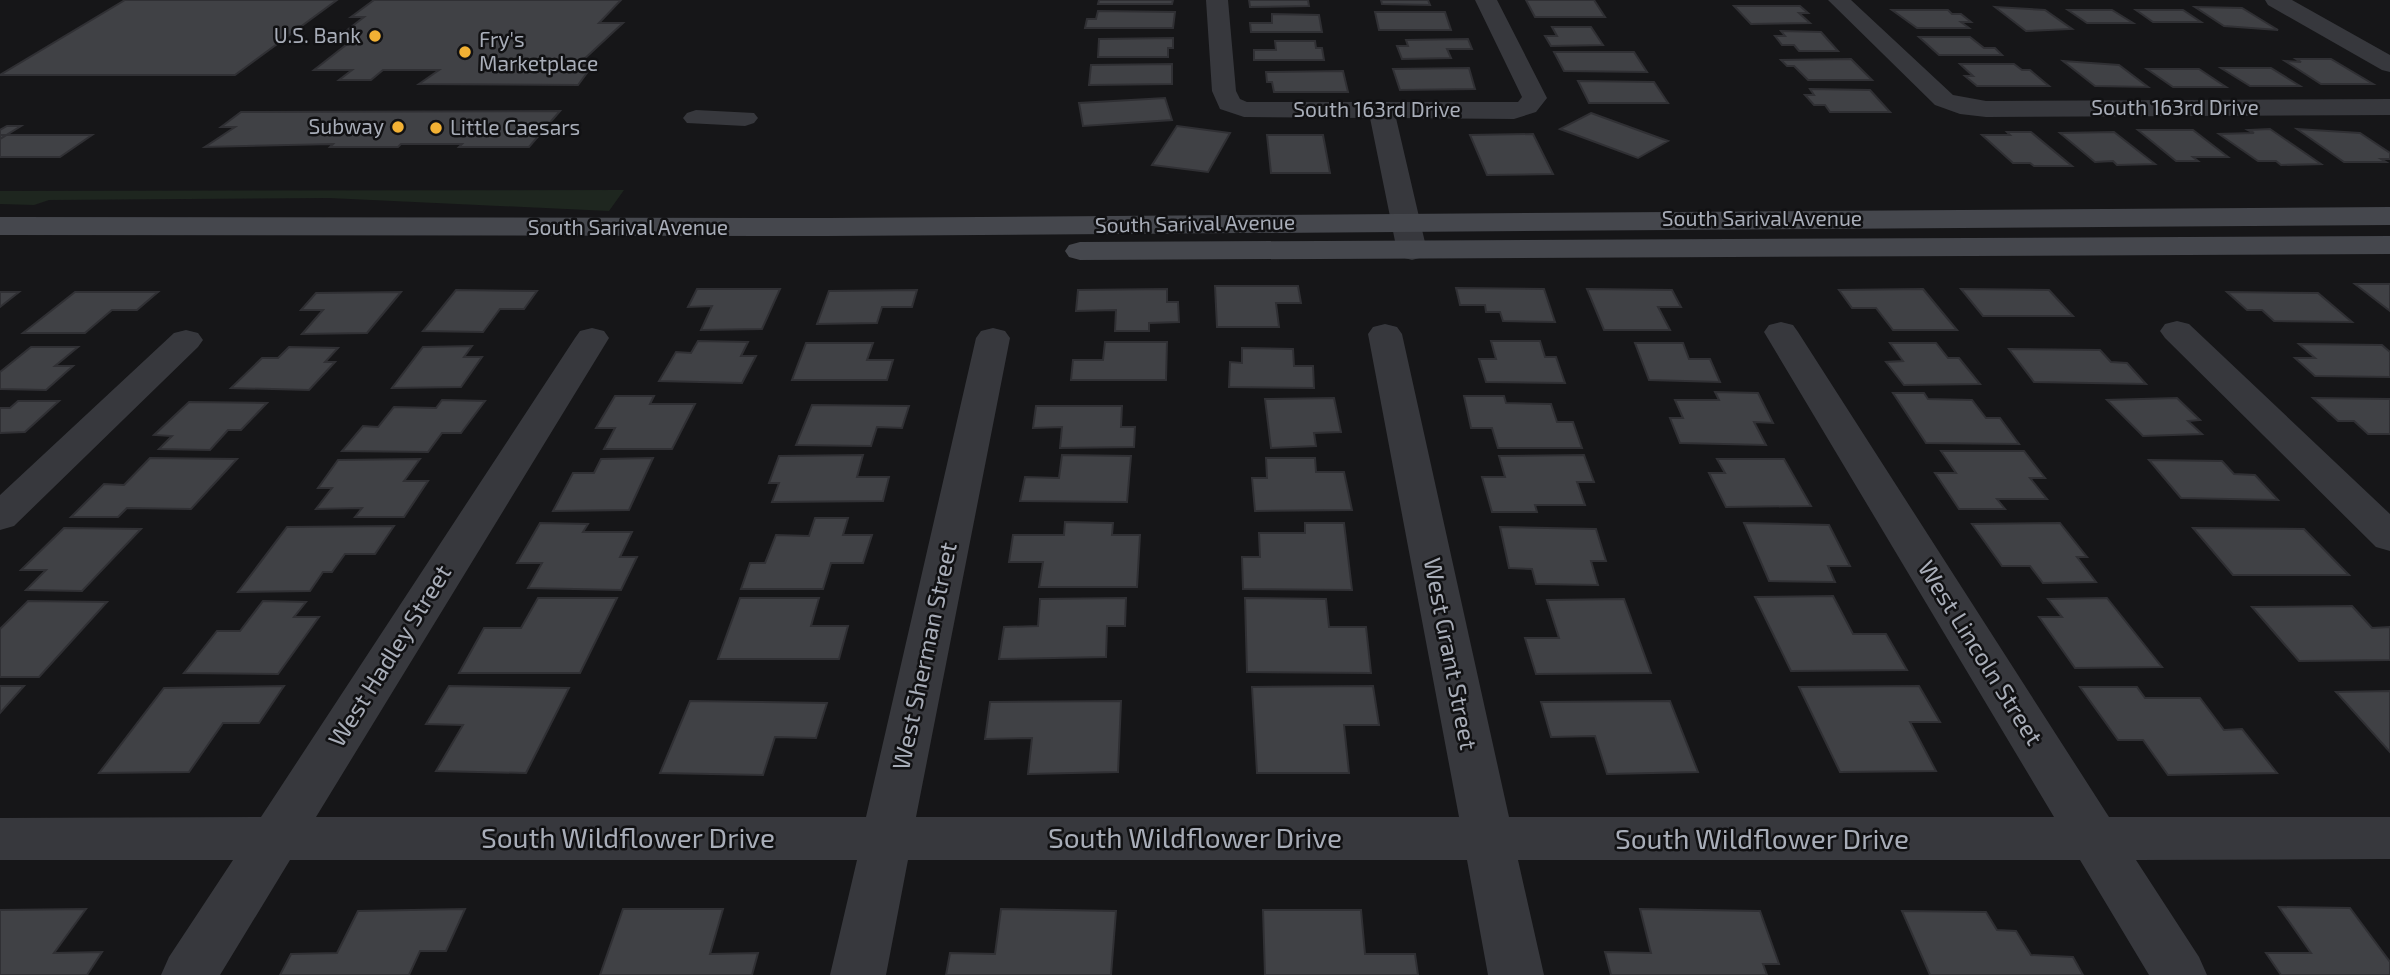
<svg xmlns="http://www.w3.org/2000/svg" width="2390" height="975" font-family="'Exo 2',sans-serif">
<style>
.green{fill:#1e261f}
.building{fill:#404145;stroke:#303034;stroke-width:2}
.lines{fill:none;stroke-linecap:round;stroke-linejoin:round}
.minor{fill:#37383d;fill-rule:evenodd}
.secondary{fill:#45474d;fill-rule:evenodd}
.poi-dot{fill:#f2b134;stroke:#111113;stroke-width:2.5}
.labels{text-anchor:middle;stroke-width:5;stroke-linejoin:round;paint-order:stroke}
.far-poi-label{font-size:21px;fill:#a8adb8;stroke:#111113;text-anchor:end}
.far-street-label{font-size:21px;fill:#a8adb8;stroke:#111113}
.street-label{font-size:24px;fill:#a8adb8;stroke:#111113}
.near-street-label{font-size:28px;fill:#a8adb8;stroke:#111113}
</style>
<rect width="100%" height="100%" fill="#161618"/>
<path class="green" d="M624,190l-15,21 -280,-13 -280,2 -15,5 -34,-1v-13z"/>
<path class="building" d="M125,0h212l-102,75h-235z
M374,0h247l-22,23h24l-42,39h14l-17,23 -159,-1 20,-14h-56l-12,10h-32l13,-10h-38l37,-29h-6l10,-7h-13l22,-17h-13z
M1099,0h74l-1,4h-74z
M1249,0h59l1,6 -59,1z
M1381,0h47l2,5 -48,-1z
M1526,0h68l11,17h-70z
M1734,6h66l8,7h-9l11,10 -59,1z
M1995,7l50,3 27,19 -46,2z
M2195,7l47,1 36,22 -54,-4z
M1892,10h56l4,4h9l10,8h-10l8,6h-52z
M2068,10h44l21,13h-46z
M2136,10h47l18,12h-48z
M1098,11l77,1 -2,16h-88l2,-9h9z
M1375,12h70l6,18h-72z
M1272,14l47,1 3,17h-71l-1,-9h22z
M1552,27h39l12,18 -52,1 -6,-10h12z
M1781,31l40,1 17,19h-39l-5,-6h-12l-7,-9h10z
M1919,37h51l14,11h11l7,7h-63z
M1173,38v10h-5v9h-70l1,-18z
M1468,39l4,10h-25l4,9 -49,1 -5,-13h11l-2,-6z
M1275,41h40l1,7h6l2,12h-70v-10h22z
M1554,52h80l13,20 -83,-1z
M1851,59l21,21h-64l-14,-14h-7l-6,-6z
M2296,59h35l42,25h-52l-36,-23 16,1z
M2063,61l56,4 29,22 -53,-1z
M1172,64v20l-83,1 2,-20z
M1960,64h54l8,6h8l19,16h-72l-12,-10h8z
M1469,68l6,21 -75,1 -7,-21z
M2221,68h50l29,18h-50z
M2147,69h52l27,18h-53z
M1343,71l5,21h-74l-2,-10h-5l-1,-10z
M1578,81l76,1 14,21h-79z
M1810,89l60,1 20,22h-60l-5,-7h-11l-9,-10h9z
M1165,98l7,22 -89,6 -4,-23z
M560,111l-31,36h-70l3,-3h-61l-3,3h-68l3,-3 -128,3 30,-20h-14l20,-15z
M1591,113l77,28 -30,17 -78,-29z
M7,126h14l-21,13v-9z
M1177,126l53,7 -22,39 -56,-7z
M2270,129l51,35 -40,1 -5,-4h-18l-39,-27 35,-1 -6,-3z
M2297,129l63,4 30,20v6h-9l5,3h-42z
M2138,130h55l35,27h-35l5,4h-22z
M2007,132h24l41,34h-38l-4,-3h-17l-31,-28h28z
M2114,132l41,32 -38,1 -4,-4 -18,1 -35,-29z
M1533,134l20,40 -66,1 -17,-40z
M0,135h92l-32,22h-60z
M1267,135h56l7,38h-59z
M2355,284h35v27z
M1215,286h83l3,17h-25l3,24h-62z
M1456,288l88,1 11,33 -52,-1 -3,-9h-14l-1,-7h-25z
M697,289h83l-18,40 -61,1 11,-24 -24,1z
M1167,289v13h11l1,20 -30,1v8h-34l1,-21 -40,1 2,-21z
M1587,289l85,1 9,17h-23l12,23h-66z
M1923,289l34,41h-64l-17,-22h-24l-13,-18z
M1961,289l88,1 24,26h-90z
M456,290l81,1 -13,18h-24l-17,23 -60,-1z
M917,290l-5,17h-30l-5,16 -60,1 12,-33z
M0,292h19l-19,15z
M75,292h83l-21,18h-25l-27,23h-62z
M401,292l-34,41 -65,1 21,-24h-22l15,-17z
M2227,292l91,1 34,29 -78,-1 -12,-11h-15z
M698,341l50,1 -7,14h15l-14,27 -83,-2 17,-29 15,1z
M1491,341h49l5,16h11l9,26 -79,-1 -7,-23h17z
M1105,342h62l-1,38h-95l2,-20h30z
M806,343h67l-6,17h26l-6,20h-95z
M1635,343h48l6,16h21l10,23 -71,-2z
M1890,343h46l12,15h11l21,26 -76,1 -18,-23 17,-1z
M2299,344l83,1 8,7v25l-75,-1 -20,-18h20z
M472,346l-8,11h18l-21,30 -69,1 31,-41z
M31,347h47l-23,19h18l-27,24 -46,-1v-17z
M289,347l49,1 -13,14h10l-26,28 -78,-2 31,-30h16z
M1242,348l51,1 1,17h19l1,22 -85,-1 1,-25 12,1z
M2009,349l91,1 11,12 16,1 19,21 -112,-2z
M1715,392l43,1 15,30 -19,-1 12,23 -86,-2 -10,-25h13l-8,-18h44z
M1893,393h31l4,6 44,1 14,18h14l19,26 -93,-1z
M615,396h39l-4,8h45l-23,45h-68l11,-21h-19z
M1464,396h40l2,7 45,1 6,18h16l9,26h-84l-6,-20h-21z
M1334,398l7,34 -27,1 2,13 -45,2 -6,-49z
M2177,398l23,22 -12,1 14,13 -59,2 -36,-36z
M2313,398l77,1v35h-22l-14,-13h-16z
M442,400l43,1 -24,32h-19l-14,19 -86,-1 21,-25 15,1 16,-20 42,1z
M18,401h41l-34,31 -25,1v-25h10z
M189,402l78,1 -26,27h-13l-18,20 -51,-1 13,-13 -18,-1z
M812,405l97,1 -7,22 -25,-1 -6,19 -75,-1z
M1036,406h86l-1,21h14l-1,20 -74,1 2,-21 -29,1z
M1941,451h83l21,27h-15l17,21h-50l8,10h-46l-24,-36h21z
M863,455l-6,22h32l-6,24 -111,1 7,-19h-10l10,-27z
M1062,455l69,1 -4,46 -107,-1 5,-24 34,1z
M1584,455l10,27h-17l8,23h-50l2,7h-45l-10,-35h23l-6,-21z
M150,458l87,1 -46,50 -64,-1 -9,9h-47l33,-33 20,1z
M653,458l-24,52 -76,1 20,-38h21l7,-14z
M1266,458h49l1,14h28l8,38 -97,1 -3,-33h15z
M420,459l-16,22h24l-24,36h-49l7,-9 -46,1 16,-21h-14l20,-28z
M1717,459h67l27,47 -85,1 -17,-34h16z
M2149,460l73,1 12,13 21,1 23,25 -97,-2z
M815,518h33l-5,17h29l-9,28h-32l-8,26h-82l9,-26h15l11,-28 33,1z
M1065,522l48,1 -1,12h28l-3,52h-98l4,-25h-34l4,-27h51z
M540,523l48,1 -5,8h49l-12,25h17l-16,33 -93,-2 14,-25h-25z
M1305,523h39l8,67 -109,-1 -1,-32h18l-1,-24h46z
M1744,523l85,2 21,41h-22l7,16 -66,-1z
M2060,523l27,34h-10l19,25 -53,1 -13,-17h-28l-30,-42z
M394,526l-19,28h-30l-13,18h-9l-13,19 -72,1 49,-65z
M1500,527l96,2 10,32h-15l7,24 -62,-1 -4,-15 -23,-1z
M64,528l77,1 -59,62 -56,-1 20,-20h-25z
M2193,528l111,1 45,46h-116z
M1833,596l20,38h33l21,36 -116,1 -36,-74z
M538,598h79l-37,75h-121l25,-45h37z
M740,598h79l-8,28h37l-9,33h-121z
M1126,598l-1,28h-18l-1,31 -107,2 5,-32 34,-1 2,-27z
M1245,598l81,1 3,28h37l5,46 -124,-1z
M2107,598l55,69 -87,1 -36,-51h23l-14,-18z
M1624,599l27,74 -115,1 -11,-36h34l-12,-38z
M28,601l79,1 -68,75h-39v-48z
M263,601l43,1 -12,15h25l-41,57 -94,-1 33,-42h23z
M2352,606l20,22 18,-1v33l-91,1 -47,-54z
M0,686h24l-24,27z
M284,686l-25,37h-36l-34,49 -90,1 65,-85z
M449,686l120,2 -43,85 -90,-2 27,-46 -37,-1z
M1373,686l6,39h-35l5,48h-92l-5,-86z
M1919,686l21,36h-30l26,49 -96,1 -41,-85z
M2080,687h57l8,11h55l24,32 18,-1 35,44 -109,2 -25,-35h-25z
M2390,691v61l-54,-60z
M690,701l137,2 -11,35 -41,-1 -12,38 -103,-2z
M1121,701l-3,71 -90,2 4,-36 -47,1 5,-37z
M1670,701l28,71 -91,2 -12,-38 -44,1 -10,-35z
M2279,907l71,1 40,54v13h-109l-15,-22h45z
M86,909l-32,44 48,-1 -15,23h-87v-65z
M465,909l-19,42h-26l-11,24h-129l11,-21 46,-1 21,-42z
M623,909h100l-13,45 48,-1 -6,22h-152z
M1001,909l115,2 -5,64h-165l4,-22 45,1z
M1640,909l120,2 19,53h-16l4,11h-156l-6,-23 46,1z
M1263,910h98l4,44h50l3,21h-153z
M1902,911l84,1 11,18 19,1 15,24 42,2 10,18h-153z"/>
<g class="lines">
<path class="minor" d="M1206,0h22l8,91 4,8 7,3h271l4,-5 -47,-97h22l50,98 -11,14 -22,7 -118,-1 31,133 -4,6 -11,3 -11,-3 -4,-6 -27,-133 -126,-1 -24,-8 -8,-18z
M1828,0h23l102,95 33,6 404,-2v16l-404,2 -26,-3 -25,-9z
M2265,0h27l98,55v17l-8,-2 -114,-65z
M696,110l58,3 4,5 -4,5 -9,3 -58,-3 -4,-5 4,-5z
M2177,321l12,3 201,190v37l-14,-4 -211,-209 -5,-7 5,-7z
M1781,322l12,3 5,7 311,485h281v42l-254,1 63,97 8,18h-58l-69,-115h-562l26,115h-56l-21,-115h-559l-22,115h-56l27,-115h-567l-70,115h-59l8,-18 64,-97h-233v-42l261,-1 314,-479 5,-7 12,-3 12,3 5,7 -293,479h550l110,-479 5,-7 12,-3 12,3 5,7 -94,479h543l-91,-483 5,-7 12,-3 12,3 5,7 107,483h545l-290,-485 5,-7z
M186,330l12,3 5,7 -5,7 -184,179 -14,4v-35l174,-162z"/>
<path class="secondary" d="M2390,207v18l-1562,11 -828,-1v-18l828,1z
M2390,236v18l-1310,6 -11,-3 -4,-6 4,-6 11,-3z"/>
</g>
<g class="poi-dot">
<circle cx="375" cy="36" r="7"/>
<circle cx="465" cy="52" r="7"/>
<circle cx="398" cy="127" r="7"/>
<circle cx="436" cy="128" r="7"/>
</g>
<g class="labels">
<g class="far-poi-label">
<text x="361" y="43">U.S. Bank</text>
<text x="479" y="47" text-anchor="start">Fry's<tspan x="479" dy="24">Marketplace</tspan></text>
<text x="384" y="134">Subway</text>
<text x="450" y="135" text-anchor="start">Little Caesars</text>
</g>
<g class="far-street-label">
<text x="2175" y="115">South 163rd Drive</text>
<text x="1377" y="117">South 163rd Drive</text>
<text x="1762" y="226">South Sarival Avenue</text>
<text transform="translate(1195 224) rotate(-1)" y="7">South Sarival Avenue</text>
<text x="628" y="235">South Sarival Avenue</text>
</g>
<g class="street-label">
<text transform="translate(1980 653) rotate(58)" y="8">West Lincoln Street</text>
<text transform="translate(1450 654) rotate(79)" y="8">West Grant Street</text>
<text transform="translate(390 656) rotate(-58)" y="8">West Hadley Street</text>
<text transform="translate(925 656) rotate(-78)" y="8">West Sherman Street</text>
</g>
<g class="near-street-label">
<text x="628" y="848">South Wildflower Drive</text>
<text x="1195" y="848">South Wildflower Drive</text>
<text x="1762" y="849">South Wildflower Drive</text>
</g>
</g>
</svg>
